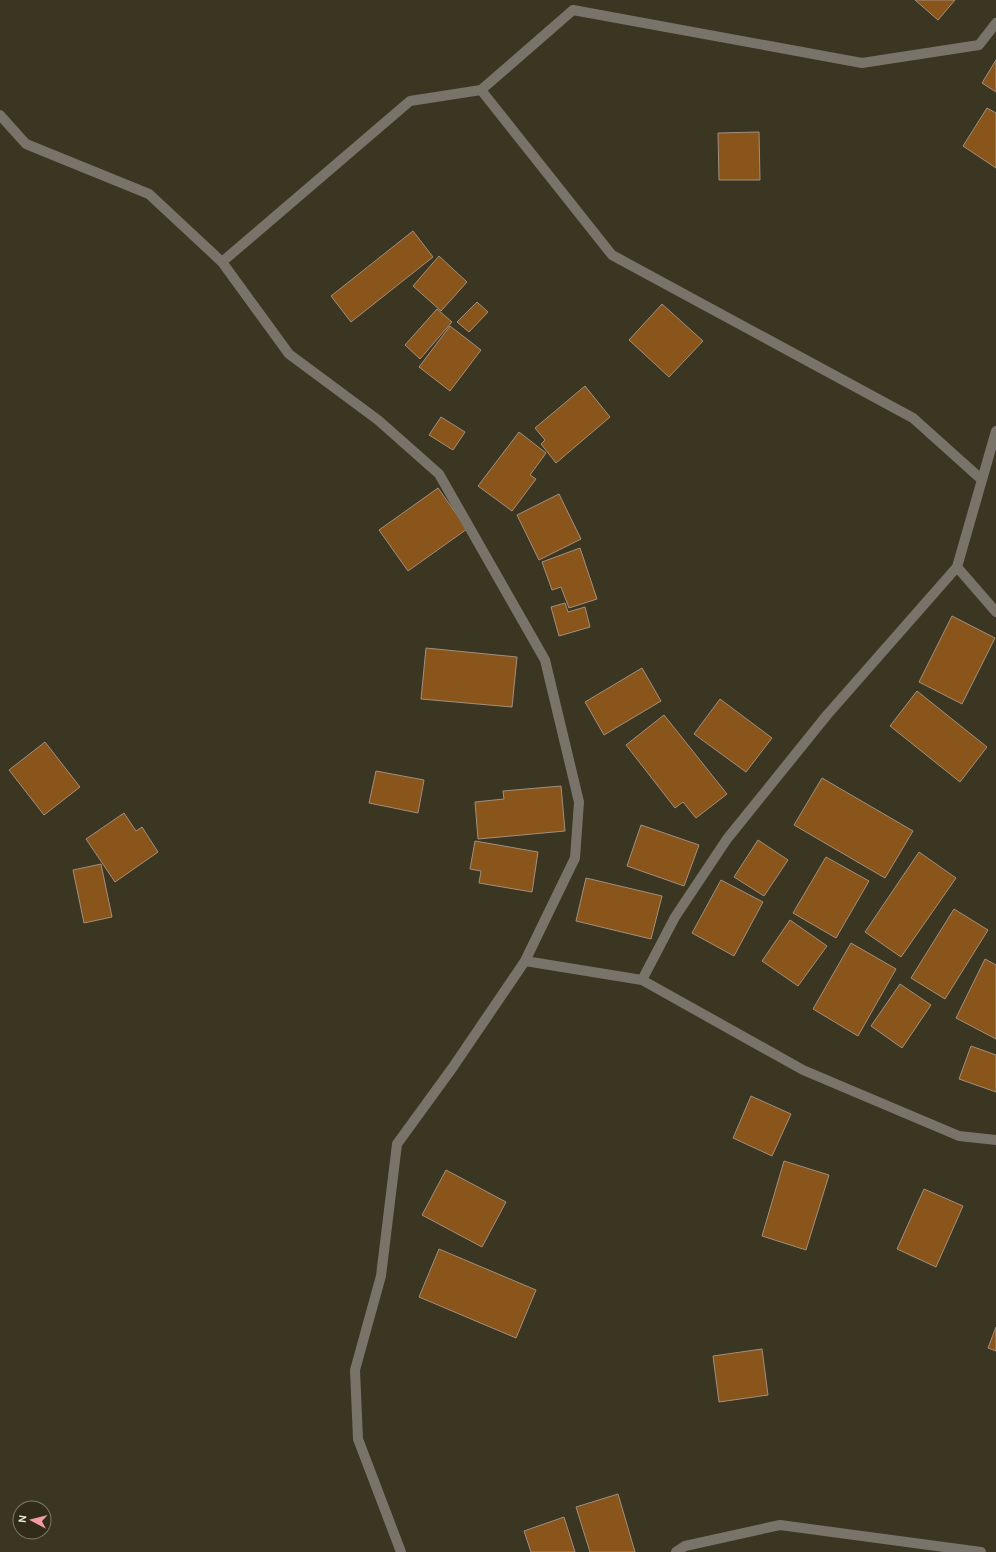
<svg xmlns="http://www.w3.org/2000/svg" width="996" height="1552" font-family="Karla,sans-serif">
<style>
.building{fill:#89551b;stroke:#a28f7e}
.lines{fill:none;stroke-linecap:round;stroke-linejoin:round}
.street{stroke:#78746a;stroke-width:10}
</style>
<rect width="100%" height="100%" fill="#3a3622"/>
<path class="building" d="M915,0h40l-17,20z
M996,60v32l-14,-9z
M987,108l9,5v55l-33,-22z
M759,132l1,48h-41l-1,-47z
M413,231l20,26 -82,65 -20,-26z
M439,256l28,26 -26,29 -28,-25z
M477,302l11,10 -19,20 -12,-10z
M662,304l41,37 -34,36 -40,-37z
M437,309l15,13 -32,37 -15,-14z
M450,326l31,24 -31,41 -31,-24z
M585,386l25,31 -54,46 -15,-19 4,-4 -10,-12z
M441,417l24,15 -12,18 -24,-15z
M519,432l27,21 -16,22 6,4 -24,32 -34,-25z
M438,488l29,41 -59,42 -29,-41z
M559,494l22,45 -42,21 -22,-45z
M580,548l17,51 -28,9 -8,-21 -9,3 -10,-28z
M565,603l3,9 17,-5 5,20 -31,9 -8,-29z
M952,616l43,22 -33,66 -43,-22z
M426,648l91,9 -5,50 -91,-8z
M642,668l19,33 -57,34 -19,-33z
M917,691l70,56 -27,35 -70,-56z
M720,699l52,39 -26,34 -52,-38z
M664,715l63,79 -31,24 -13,-16 -8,6 -49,-63z
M45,742l35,45 -36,28 -35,-45z
M376,771l48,9 -6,33 -49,-10z
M822,778l91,53 -28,47 -91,-53z
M561,786l4,45 -87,8 -3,-37 29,-3 -1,-8z
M124,813l12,18 6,-4 16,25 -43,30 -29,-43z
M641,825l58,20 -15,41 -57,-20z
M758,840l30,20 -24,36 -30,-19z
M475,841l63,11 -6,40 -53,-9 2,-12 -11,-2z
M919,852l37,26 -55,79 -36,-25z
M826,857l43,24 -33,57 -43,-25z
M101,864l11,53 -28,6 -11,-53z
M586,878l76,18 -11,43 -75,-18z
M721,880l42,22 -29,54 -42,-23z
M954,909l34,21 -43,69 -34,-21z
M790,920l37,26 -29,40 -36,-25z
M851,943l45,26 -38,67 -45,-27z
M985,959l11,6v74l-40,-21z
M900,984l31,21 -29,43 -31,-22z
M971,1046l25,9v37l-37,-13z
M751,1096l40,18 -19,42 -39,-18z
M784,1161l45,14 -23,75 -44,-14z
M446,1170l60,32 -24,45 -60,-32z
M924,1189l39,17 -27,61 -39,-18z
M439,1249l97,41 -20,48 -97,-41z
M996,1327v24l-8,-3z
M762,1349l6,46 -49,7 -6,-46z
M618,1494l17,58h-45l-14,-45z
M564,1517l11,35h-44l-7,-21z"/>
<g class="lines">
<path class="street" d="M481,90l92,-80 289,53 117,-18 17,-22
M0,115l26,29 123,50 73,68 67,92 89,66 61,54 106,186 34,142 -4,56 -50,103 -72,106 -56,77 -16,132 -26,94 3,69 43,113
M222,262l188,-161 71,-11 131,165 301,163 68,61
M957,567l39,45
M525,961l117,19 161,90 156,66 37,4
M642,980l33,-63 52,-78 100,-124 130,-148 39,-136
M676,1552l9,-6 95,-21 201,27"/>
</g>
<g transform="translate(32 1520) rotate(277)"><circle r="19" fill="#302c18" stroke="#7e7b6a"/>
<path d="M0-3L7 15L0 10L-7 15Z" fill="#f49aa6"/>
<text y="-6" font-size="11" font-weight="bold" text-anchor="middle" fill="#f3f1e4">N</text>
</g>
</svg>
